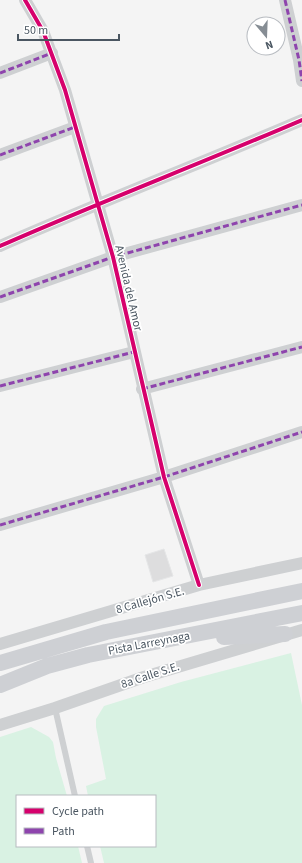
<svg xmlns="http://www.w3.org/2000/svg" width="302" height="863" font-family="'Source Sans 3',sans-serif">
<style>
.green{fill:#d9f2e3}
.building{fill:#ddddde;stroke:#e5e6e7}
.lines{fill:none;stroke-linecap:round;stroke-linejoin:round}
.service{stroke:#ced0d2;stroke-width:6}
.minor{stroke:#ced0d2;stroke-width:12}
.secondary{stroke:#ced0d4;stroke-width:16}
.quiet{stroke:#8e44ad;stroke-width:3;stroke-dasharray:6 3;stroke-linecap:butt}
.cycleway-casing{stroke:#fff;stroke-width:6}
.cycleway{stroke:#d6006c;stroke-width:4}
.labels{text-anchor:middle;stroke-width:3.5;stroke-linejoin:round;paint-order:stroke}
.street-label{font-size:12px;fill:#4a5661;stroke:#fff}
</style>
<rect width="100%" height="100%" fill="#f4f4f4"/>
<path class="green" d="M291,653l11,52v158h-198l-4,-17h55v-50h-67l-2,-10 20,-7 -10,-52v-8l8,-13 77,-24z
M31,727l18,10 4,5 3,16 11,38h-50v50h61l4,17h-82v-126z"/>
<path class="building" d="M164,549l9,27 -20,6 -8,-27z"/>
<g class="lines">
<path class="service" d="M55,708l20,88
M87,846l4,17"/>
<path class="minor" d="M25,0l18,31 22,59 48,167 51,220 35,108
M285,0l14,60 3,21
M0,73l52,-20
M0,155l75,-28
M0,246c100,-44 202,-83 302,-126
M0,297l113,-40 189,-52
M0,386l134,-34
M142,389l160,-42
M0,525l164,-48 138,-45
M0,644l199,-59 103,-22
M0,725l55,-17 89,-31 158,-47"/>
<path class="secondary" d="M224,637l61,-3
M0,663l106,-31 196,-41
M0,685l47,-19 41,-11 214,-42"/>
<path class="quiet" d="M285,0l14,60 3,21
M0,73l52,-20
M0,155l75,-28
M0,297l113,-40 189,-52
M0,386l134,-34
M142,389l160,-42
M0,525l164,-48 138,-45"/>
<g class="cycleway-casing">
<path id="cycleway" d="M25,0l18,31 22,59 48,167 51,220 35,108
M0,246c100,-44 202,-83 302,-126"/>
</g>
<use href="#cycleway" class="cycleway"/>
</g>
<g class="labels">
<g class="street-label">
<text transform="translate(129 288) rotate(77)" y="4">Avenida del Amor</text>
<text transform="translate(150 600) rotate(-16)" y="4">8 Callejón S.E.</text>
<text transform="translate(149 643) rotate(-11)" y="4">Pista Larreynaga</text>
<text transform="translate(150 675) rotate(-18)" y="4">8a Calle S.E.</text>
</g>
</g>
<rect x="16" y="795" width="140" height="52" fill="#ffffff" stroke="#b7bbc0"/>
<rect x="24" y="808" width="20" height="6" fill="#d6006c" stroke="#b7bbc0"/>
<text x="52" y="815" font-size="12" fill="#4a5661">Cycle path</text>
<rect x="24" y="828" width="20" height="6" fill="#8e44ad" stroke="#b7bbc0"/>
<text x="52" y="835" font-size="12" fill="#4a5661">Path</text>
<g transform="translate(266 36) rotate(161)"><circle r="19" fill="#ffffff" stroke="#b7bbc0"/>
<path d="M0-3L7 15L0 10L-7 15Z" fill="#868d94"/>
<text y="-6" font-size="11" font-weight="bold" text-anchor="middle" fill="#4a5661">N</text>
</g>
<path d="M18 34v6h101v-6" fill="none" stroke="#4a5661" stroke-width="2"/>
<text x="24" y="34" font-size="12" fill="#4a5661" stroke="#ffffff" stroke-width="3" paint-order="stroke">50 m</text>
</svg>
